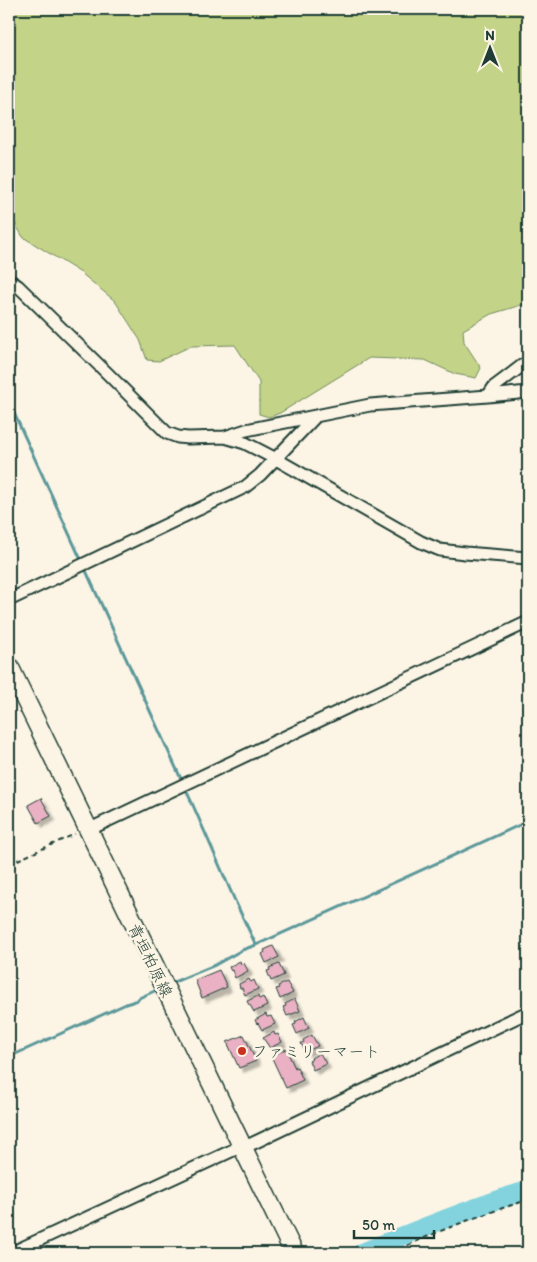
<svg xmlns="http://www.w3.org/2000/svg" width="537" height="1262" font-family="Itim,'Klee One',sans-serif">
<style>
.green{fill:#c3d488;stroke:#71885e}
.lines{fill:none;stroke-linecap:round;stroke-linejoin:round}
.stream{stroke:#5b979a;stroke-width:3}
.river{stroke:#83d3de;stroke-width:19}
.building{fill:#eab1c4;stroke:#1f3d34;filter:url(#shadow)}
.minor-casing{stroke:#1f3d34;stroke-width:15}
.primary-casing{stroke:#1f3d34;stroke-width:21}
.path{stroke:#1f3d34;stroke-width:2;stroke-dasharray:5 4;stroke-linecap:butt}
.minor{stroke:#fcf5e5;stroke-width:11}
.primary{stroke:#fcf5e5;stroke-width:18}
.poi-dot{fill:#c8321e;stroke:#fcf5e5;stroke-width:2}
.labels{text-anchor:middle;stroke-width:5;stroke-linejoin:round;paint-order:stroke}
.street-label{font-size:16px;fill:#1f3d34;stroke:#fcf5e5}
.poi-label{font-size:16px;fill:#1f3d34;stroke:#fcf5e5;text-anchor:start}
</style>
<defs>
<filter id="shadow"><feDropShadow dx="4.5" dy="4.5" stdDeviation="1" flood-color="#0004"/></filter>
</defs>
<rect width="100%" height="100%" fill="#fcf5e5"/>
<filter id="ink" filterUnits="userSpaceOnUse"><feTurbulence type="fractalNoise" baseFrequency=".02" numOctaves="2"/><feDisplacementMap in="SourceGraphic" scale="10" xChannelSelector="R" yChannelSelector="G"/><feConvolveMatrix kernelMatrix="1 2 1 2 8 2 1 2 1" color-interpolation-filters="sRGB"/></filter>
<g filter="url(#ink)">
<path class="green" d="M9,9h519v297l-3,-2 -34,10 -28,16 1,12 17,26 -5,10 -21,-4 -30,-14 -56,-2 -89,55 -11,4 -10,-3v-32l-24,-37 -44,1 -32,15 -12,-1 -7,-20 -25,-39 -34,-28 -58,-36 -14,-24z"/>
<g class="lines">
<path class="stream" d="M9,402l183,401 44,100 20,42
M169,984l46,-19 27,-15 14,-5c91,-41 182,-82 272,-124
M9,1057l117,-53 12,-4 1,-2 20,-9"/>
<path class="river" d="M361,1253c55,-23 110,-45 167,-63"/>
</g>
<path class="building" d="M41,798l10,18 -13,7 -10,-18z
M273,946l6,11 -13,6 -4,-9 3,-2 -1,-2z
M240,961l1,3 3,-1 4,8 -13,7 -3,-8 -1,1 -2,-4z
M279,964l5,11 -13,6 -4,-10 3,-1 -1,-2z
M219,970l8,17 -25,11 -7,-18z
M249,979l2,3 3,-2 4,9 -13,6 -3,-7h-2l-1,-4z
M287,982l6,11 -13,6 -4,-10 3,-1 -1,-2z
M258,996l1,3 4,-2 4,9 -13,6 -4,-7h-1l-2,-4z
M295,999l5,12 -13,5 -4,-9 3,-1 -1,-2z
M266,1014l1,3 4,-1 4,8 -13,6 -4,-7 -1,1 -2,-4z
M304,1017l5,11 -12,6 -4,-9 3,-1 -1,-2z
M274,1032l1,3 3,-1 4,8 -12,6 -7,-10z
M244,1035l12,26 -17,7 -12,-26z
M312,1035l6,11 -13,6 -4,-9 3,-1 -1,-2z
M286,1049l9,19 2,-1 6,13 -17,8 -15,-32z
M320,1053l6,11 -13,6 -4,-9 3,-2 -1,-1z"/>
<g class="lines">
<g class="minor-casing">
<path id="minor" d="M9,280l9,6 89,87 60,60 11,4 10,1 37,-1 20,6 31,16 145,83 19,8 25,3 63,5
M488,396l6,-9 29,-22 5,-2
M225,437l21,-7 124,-25 118,-9 40,-4
M9,600l236,-113 15,-12 56,-59
M88,830l440,-208
M243,1148l285,-136
M11,1253l231,-107"/>
</g>
<g class="primary-casing">
<path id="primary" d="M9,666l285,587"/>
</g>
<path class="path" d="M9,864l66,-30
M391,1253c44,-21 91,-39 137,-53"/>
<use href="#minor" class="minor"/>
<use href="#primary" class="primary"/>
</g>
</g>
<circle class="poi-dot" cx="242" cy="1051" r="5"/>
<g class="labels">
<g class="street-label">
<text transform="translate(151 960) rotate(64)" y="6">青垣柏原線</text>
</g>
<g class="poi-label">
<text x="252" y="1057">ファミリーマート</text>
</g>
</g>
<rect width="537" height="1262" fill="none" stroke="#fcf5e5" stroke-width="30"/>
<rect x="15" y="15" width="507" height="1232" fill="none" stroke="#1f3d34" stroke-width="2" filter="url(#ink)"/>
<g transform="translate(490 48)" stroke="#fcf5e5" stroke-width="4" paint-order="stroke">
<path d="M0-4L9 19L0 12L-9 19Z" fill="#1f3d34"/>
<text y="-8" font-size="14" font-weight="bold" text-anchor="middle" fill="#1f3d34">N</text>
</g>
<path d="M354 1230v8h80v-8" fill="none" stroke="#1f3d34" stroke-width="2.5"/>
<text x="362" y="1230" font-size="15" fill="#1f3d34" stroke="#fcf5e5" stroke-width="4" paint-order="stroke">50 m</text>
</svg>
